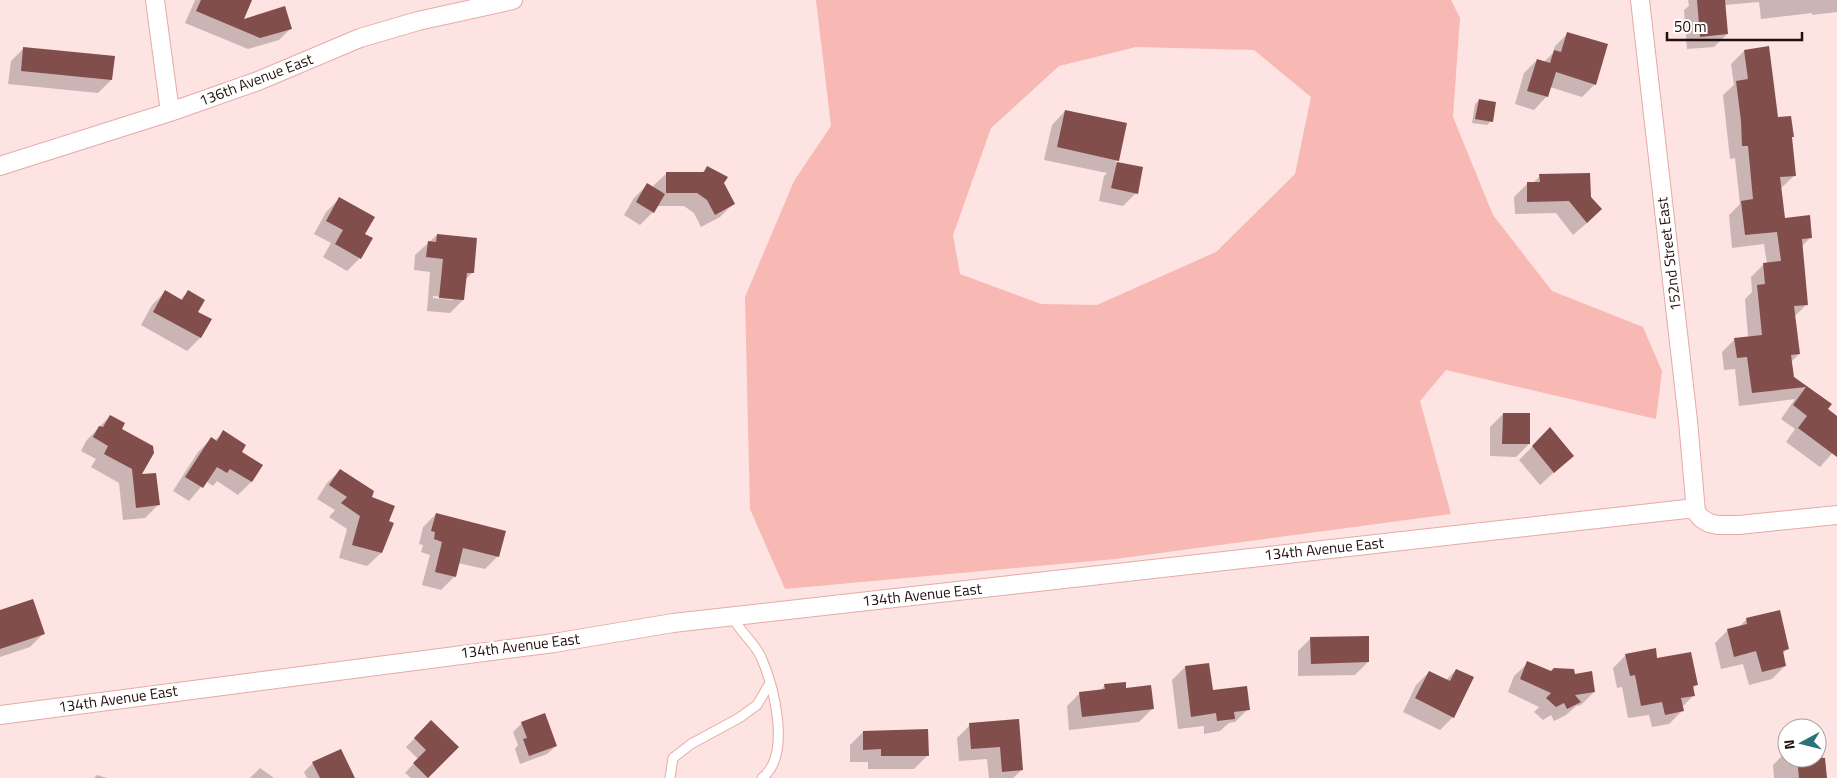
<svg xmlns="http://www.w3.org/2000/svg" width="1837" height="778" font-family="'Titillium Web',sans-serif">
<style>
.green{fill:#f8b8b4;fill-rule:evenodd}
.shadow{fill:#0003;fill-rule:evenodd}
.building{fill:#824e4b}
.lines{fill:none;stroke-linecap:round;stroke-linejoin:round}
.service-casing{stroke:#e6aaa6;stroke-width:11}
.minor-casing{stroke:#e6aaa6;stroke-width:20}
.service{stroke:#fff;stroke-width:9}
.minor{stroke:#fff;stroke-width:18}
.labels{text-anchor:middle;stroke-width:5;stroke-linejoin:round;paint-order:stroke}
.street-label{font-size:15px;fill:#220e0d;stroke:#fff}
</style>
<rect width="100%" height="100%" fill="#fde3e1"/>
<path class="green" d="M816,0h635l9,18 -7,99 40,98 59,76 91,36 19,44 -6,48 -210,-49 -26,31 31,113 -336,45 -330,30 -35,-80 -5,-212 49,-116 37,-55zM1136,47l118,3 57,47 -16,77 -79,78 -119,53 -56,-1 -81,-30 -7,-39 38,-107 68,-62z"/>
<path class="shadow" d="M195,0h56l-9,21 49,7 -12,12 -31,9 -63,-26z
M1688,0h149v12l-25,3v-2l-51,6 -2,-17 -34,3 2,29 -13,13 -27,2 -3,-39 5,-4z
M1568,33l27,51 -13,13 -32,-10 -3,9 -13,14 -19,-6 9,-31 13,-13 7,2 9,-9 2,-7z
M24,48l87,32 -13,13 -90,-9 3,-23z
M1744,51l33,67 14,20 4,37 -15,14 4,31 27,17 -10,10 6,57 -13,13 5,37 -8,8 2,15 37,27 -4,6 11,8v30l-17,19 -34,-25 9,-13 -14,-10 14,-20 -56,7 -4,-37 -11,1 -2,-18 13,-13 13,-2 -3,-38 7,-7 -1,-15 13,-13h3l-3,-20 -32,4 -3,-33 11,-11 -5,-46 -5,1 -7,-64 11,-10 -3,-21z
M1479,100l12,21 -4,4 -15,-2 3,-19z
M1065,111l53,49 -3,2 27,6 -6,25 -13,13 -24,-5 5,-25 3,-3 -63,-13 8,-35z
M707,167l26,37 -13,13 -19,10 -7,-14 -10,-7h-27l-4,6 -13,13 -16,-10 10,-17 13,-13 6,4v-3l14,-13h35z
M1589,174l-1,48 -15,13 -17,-22 -41,1 -1,-17 13,-13h5l8,-8z
M339,199l21,59 -13,13 -24,-14 8,-14 -17,-9 12,-22z
M437,235l35,38 -7,7 -2,20 -13,13 -23,-2 3,-39 -16,-2 1,-15zM433,296l20,2v2l-20,-2z
M165,292l15,8 8,-8 9,21 13,7 -10,18 -13,13 -46,-26 11,-20z
M1503,414l26,30 -13,13 -26,-1v-29z
M110,416l30,60 18,29 -13,13 -22,2 -4,-37 -28,-16 5,-8 -15,-8 5,-10z
M1550,429l22,27 -32,29 -21,-25z
M224,432l16,20 21,14 -10,16 -13,13 -21,-14 -4,5 -7,-5 -17,20 -16,-10 25,-39 13,-13 3,2z
M340,470l31,27 17,25 4,2 -11,29 -14,13 -28,-8 8,-29 -18,-12 6,-7 -18,-11 10,-16z
M436,514l62,42 -13,13 -27,-6 -4,14 -13,13 -19,-5 8,-30 -9,-3 2,-7 -4,-1 4,-17z
M0,611l43,23 -13,13 -30,10z
M1746,620l42,28 -6,6 3,12 -13,13 -23,6 -6,-21 -22,5 -6,-26 13,-13 10,-2z
M1311,638l57,24 -13,13 -57,1v-25z
M1626,655l30,5 40,25 -4,4 2,6 -12,12v4l-13,13 -17,3 -3,-12 -21,3 -6,-31 -5,1 -4,-20z
M1528,663l23,10 23,2 20,17 -13,13 -5,1 -10,9 -12,6 -3,-6 -8,5 -9,-8 5,-5 -31,-15 6,-16z
M1185,667l27,25 36,17 -13,13 -6,1 -9,8 -16,3v-8l-26,3 -6,-49z
M1456,670l-3,47 -13,13 -37,-18 13,-27 13,-13 17,8z
M1105,685l20,4 27,20 -13,13 -70,8 -2,-24 13,-13 20,-2z
M1018,721l4,49 -9,8h-24l-2,-19 -28,2 -2,-23 13,-13z
M431,722l27,25 -30,31h-17l-6,-5 13,-14 -12,-12z
M522,723l34,23 -9,8 -27,10 -5,-15 3,-4 -5,-13z
M863,732l65,23 -14,14h-46v-7h-18v-17z
M1817,748h5l4,30h-52l-1,-13 13,-13 1,6h30z
M313,763l35,15h-41l-3,-6z
M260,768l14,10h-24z
M97,775l10,3h-13z"/>
<path class="building" d="M201,0h51l-8,19 41,-13 7,23 -32,9 -64,-27z
M1697,0h28l3,34 -28,3z
M1567,32l41,12 -12,41 -40,-13 -8,25 -21,-6 10,-32 13,4 4,-13 7,2z
M1769,46l9,71 13,-1 3,21h-2l4,39 -16,1 5,41 25,-3 2,23 -10,1 6,66 -14,1 6,48 -9,1 3,22 38,27 -4,5 9,7v41l-39,-29 9,-12 -14,-11 13,-18 -54,6 -5,-36 -10,1 -3,-20 28,-3 -5,-50 8,-1 -2,-21 18,-2 -4,-29 -32,3 -4,-34 12,-2 -5,-53h-6l-1,-25 -5,-40 12,-2 -4,-29z
M23,47l92,9 -3,24 -91,-9z
M1479,99l17,3 -3,20 -18,-3z
M1065,110l62,13 -8,38 -62,-14z
M1117,162l26,5 -5,27 -27,-6z
M707,166l21,11 -4,6 11,21 -20,11 -8,-15 -10,-7h-31v-21h38z
M1590,173l1,24 11,12 -15,14 -18,-22 -42,1v-20h13l-1,-8z
M647,183l18,11 -11,19 -18,-11z
M339,197l36,20 -10,17 8,4 -12,21 -26,-15 8,-14 -17,-9z
M437,234l40,4 -3,35h-7l-3,27 -25,-2 4,-39 -17,-2 2,-16 8,1z
M165,290l17,10 6,-10 17,10 -7,12 14,7 -11,19 -48,-26z
M1503,413h27v31h-28z
M110,415l15,8 -3,6 31,17 1,7 -12,21 14,-1 4,32 -24,3 -4,-39 -28,-15 4,-8 -15,-9 6,-11 4,1z
M1550,427l24,29 -20,17 -22,-27z
M223,430l23,15 -4,7 21,13 -11,17 -22,-13 -3,4 -10,-6 -14,21 -18,-11 26,-40 6,4z
M340,469l34,22 -2,6 23,9 -6,15 5,2 -12,30 -30,-8 8,-29 -19,-13 6,-6 -18,-12z
M436,513l70,18 -7,26 -36,-9 -7,29 -21,-5 7,-30 -8,-3 1,-7 -4,-1z
M33,599l12,35 -45,15v-39z
M1780,610l9,39 -6,2 3,15 -24,6 -6,-21 -22,6 -7,-28 20,-5 -1,-6z
M1369,636v26l-58,2 -1,-27z
M1656,648l1,10 34,-6 7,33 -5,1 2,10 -14,2 3,13 -19,4 -3,-13 -21,4 -6,-31 -5,1 -5,-22z
M1527,661l24,10 3,-3 20,1 1,5 17,-3 3,21 -20,3 6,7 -14,7 -3,-6 -8,4 -10,-9 5,-5 -31,-14z
M1209,663l4,27 34,-4 3,24 -16,2 1,7 -18,2 -1,-8 -25,4 -6,-51z
M1456,669l18,8 -20,41 -39,-20 14,-27 21,10z
M1126,682v6l25,-3 3,24 -72,8 -3,-25 26,-3 -1,-5z
M545,713l12,33 -28,10 -6,-17 4,-1 -6,-16z
M1019,719l4,51 -21,2 -2,-25 -29,2 -2,-26z
M431,720l28,27 -31,31 -15,-15 13,-13 -12,-12z
M928,729l1,27h-48v-7l-18,1v-19z
M341,749l14,29h-35l-8,-16z
M1797,758h28l2,20h-28z"/>
<g class="lines">
<g class="service-casing">
<path id="service" d="M732,616c7,15 22,26 29,41 13,30 31,98 1,121
M670,778l3,-20 18,-14 48,-26 18,-13 13,-22"/>
</g>
<g class="minor-casing">
<path id="minor" d="M155,0l15,112
M1640,0l48,421 8,91 5,6 8,5 9,2h21l98,-10
M0,166l170,-54 88,-31 102,-43 58,-17 95,-21
M0,715l554,-72 119,-20 1022,-115"/>
</g>
<use href="#service" class="service"/>
<use href="#minor" class="minor"/>
</g>
<g class="labels">
<g class="street-label">
<text transform="translate(256 80) rotate(-21)" y="5">136th Avenue East</text>
<text transform="translate(1669 254) rotate(-97)" y="5">152nd Street East</text>
<text transform="translate(1324 549) rotate(-6)" y="5">134th Avenue East</text>
<text transform="translate(922 595) rotate(-6)" y="5">134th Avenue East</text>
<text transform="translate(520 646) rotate(-7)" y="5">134th Avenue East</text>
<text transform="translate(118 699) rotate(-8)" y="5">134th Avenue East</text>
</g>
</g>
<g transform="translate(1802 743) rotate(263)"><circle r="24" fill="#ffffff" stroke="#a79f9e"/>
<path d="M0-4L9 19L0 12L-9 19Z" fill="#297279"/>
<text y="-8" font-size="14" font-weight="bold" text-anchor="middle" fill="#220e0d">N</text>
</g>
<path d="M1667 32v8h135v-8" fill="none" stroke="#220e0d" stroke-width="2.5"/>
<text x="1674" y="32" font-size="15" fill="#220e0d" stroke="#ffffff" stroke-width="4" paint-order="stroke">50 m</text>
</svg>
